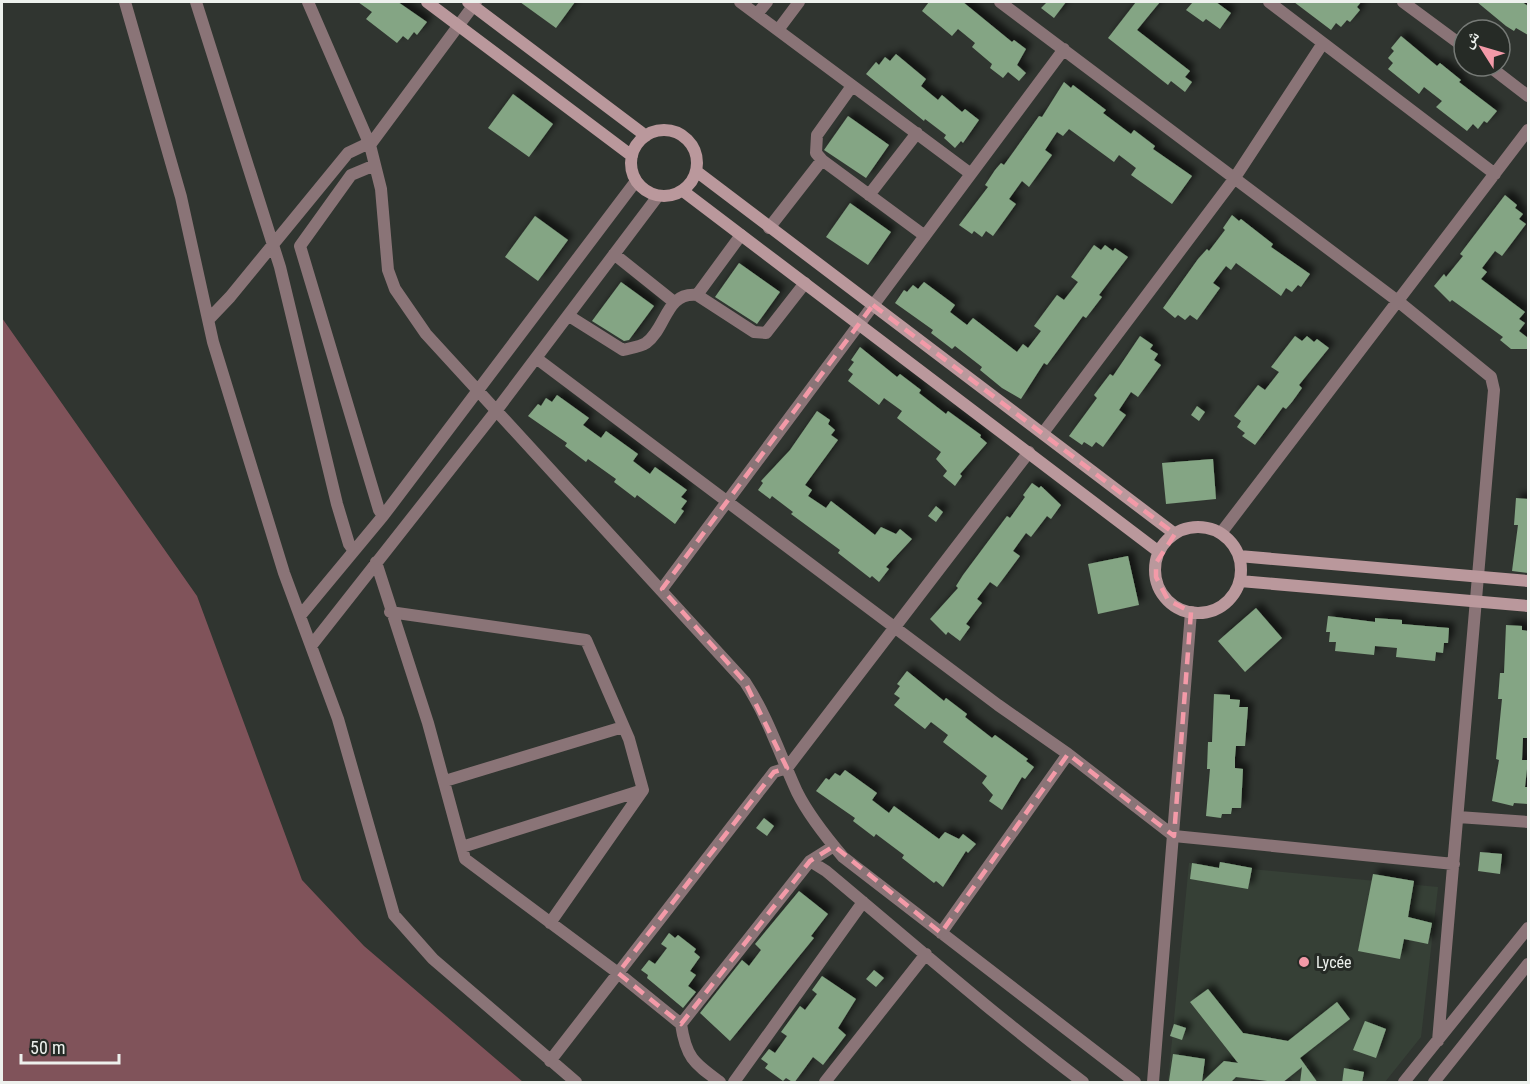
<svg xmlns="http://www.w3.org/2000/svg" width="1530" height="1084" font-family="'Roboto Condensed','Noto Naskh Arabic',sans-serif">
<style>
.built{fill:#364036}
.forest{fill:#80535a}
.building{fill:#84a584;filter:url(#shadow)}
.lines{fill:none;stroke-linecap:round;stroke-linejoin:round}
.street{stroke:#8a7477;stroke-width:12}
.secondary{stroke:#ba989c;stroke-width:12}
.marked{fill:none;stroke:#f39aa8;stroke-width:4.5;stroke-dasharray:12 8;stroke-linejoin:round}
.poi-dot{fill:#f39aa8;stroke:#262b26;stroke-width:2}
.labels{text-anchor:middle;stroke-width:6;stroke-linejoin:round;paint-order:stroke}
.poi-label{font-size:16px;fill:#edf1ed;stroke:#262b26;text-anchor:start}
</style>
<defs>
<filter id="shadow"><feDropShadow dx="5.5" dy="-5.5" stdDeviation="3" flood-color="#0009"/></filter>
</defs>
<rect width="100%" height="100%" fill="#303530"/>
<path class="built" d="M1189,863l249,24 -17,150 -36,45h-92l-10,-13 -14,-3 -20,16h-81z"/>
<path class="forest" d="M2,318l195,278 105,284 62,66 159,136h-521z"/>
<path class="building" d="M358,2h40l29,20 -10,13 -3,-3 -6,8 -5,-4 -6,7 -31,-24 6,-7z
M520,2h55l-19,26z
M929,2h34l49,40 2,-2 12,9 -9,16 9,8 -7,8 -11,-9 -5,6 -13,-10 2,-4 -20,-17 3,-4 -17,-14 -6,7 -30,-25z
M1047,2h19l-12,16 -13,-10z
M1136,2h24l-23,28 53,41 -5,6 7,5 -7,10 -14,-11 -3,4 -60,-47z
M1193,2h23l15,11 -11,16 -14,-10 -3,3 -17,-12z
M1294,2h67l-4,5 3,3 -10,12 -3,-2 -6,7 -5,-4 -5,7z
M1477,2h45l6,4v29l-12,-7 -2,3 -8,-5z
M1401,36l36,30 3,-3 21,17 -2,2 38,29 -10,12 -3,-2 -6,8 -5,-5 -6,7 -31,-24 6,-6 -18,-14 -5,7 -31,-25 5,-6 -5,-5 6,-7 -3,-3z
M896,54l30,25 -5,7 17,14 4,-5 20,17 3,-3 14,11 -16,23 -2,-2 -6,7 -11,-10 2,-3 -21,-16 -1,2 -58,-47 10,-12 3,3 6,-8 5,4z
M1064,82l7,6 2,-3 33,25 -3,3 28,21 3,-4 21,16 -2,3 39,27 -20,28 -41,-29 5,-7 -17,-13 -5,7 -45,-33 -6,7 -6,-4 -12,18 7,5 -23,32 -7,-6 -13,18 7,5 -23,32 -7,-5 -4,6 -8,-6 -2,3 -13,-9 29,-38 -3,-2 10,-15 6,-7 3,2 35,-49 3,1z
M513,94l40,30 -24,33 -41,-29z
M848,116l41,29 -23,33 -42,-28z
M1505,195l12,10 -2,3 8,6 -4,5 7,5 -24,32 -7,-5 -13,17 5,4 -6,7 44,33 -6,7 6,4 -6,8 9,7v11h-17l-11,-9 3,-3 -51,-37 -2,2 -16,-16 10,-12 2,3 17,-21 -3,-2z
M850,203l41,29 -23,33 -42,-28z
M1232,215l7,6 2,-2 32,25 -2,3 39,27 -9,13 -3,-2 -6,7 -6,-4 -5,8 -45,-33 -5,7 -5,-4 -13,17 7,5 -23,32 -7,-5 -5,5 -7,-5 -3,3 -12,-10 35,-49 9,-10 2,2 16,-21 -2,-2z
M535,216l33,24 -30,41 -33,-24z
M1094,245l7,5 4,-5 8,6 2,-3 13,9 -29,38 3,2 -16,21 -3,-2 -36,49 -3,-2 -23,36 -19,-11 -22,-18 2,-3 -27,-21 -3,3 -21,-16 2,-3 -38,-27 9,-13 3,2 6,-7 5,4 6,-7 31,23 -5,7 17,13 6,-7 44,34 6,-8 5,4 13,-17 -7,-5 23,-31 7,5 14,-18 -7,-5z
M739,263l41,29 -23,32 -42,-27z
M621,282l33,24 -25,34 -5,1 -32,-20z
M1140,336l13,9 -3,4 8,5 -4,6 7,5 -23,32 -7,-5 -12,18 7,5 -23,32 -7,-5 -4,5 -8,-5 -2,3 -13,-9 28,-38 -3,-3 16,-21 3,2z
M1295,336l7,5 5,-5 7,6 3,-3 12,9 -30,37 3,3 -10,14 -6,7 -3,-2 -28,38 -13,-9 3,-3 -8,-6 4,-6 -7,-5 24,-31 7,5 14,-18 -8,-5z
M860,347l37,30 3,-3 21,16 -2,3 27,21 2,-3 33,24 -1,2 7,6 -27,31 2,2 -7,10 -12,-10 4,-5 -11,-12 5,-7 -44,-34 5,-7 -18,-13 -5,7 -31,-24 5,-7 -5,-4 6,-8 -3,-2z
M557,395l32,23 -6,7 18,13 5,-7 32,23 -5,7 17,13 5,-7 32,23 -6,7 6,4 -6,8 3,2 -9,13 -38,-29 -2,3 -21,-16 2,-3 -28,-20 -2,3 -21,-16 2,-3 -39,-27 10,-12 3,2 5,-8 6,4z
M1197,406l8,6 -6,9 -8,-6z
M817,411l13,9 -2,4 7,6 -4,5 7,5 -33,45 7,5 -4,6 18,12 5,-7 44,34 6,-8 15,7 4,-5 12,10 -26,28 3,2 -10,13 -7,-6 -2,2 -32,-25 2,-3 -49,-36 2,-2 -21,-16 -2,3 -12,-9 5,-7 -2,-2 29,-31z
M1213,459l3,40 -50,5 -4,-41z
M1032,483l7,5 2,-2 20,19 -10,14 -4,-3 -16,21 -5,-4 -13,18 7,5 -23,31 -7,-5 -13,17 5,4 -16,21 4,3 -10,14 -12,-9 -2,3 -16,-16 28,-31 -2,-2 7,-11 44,-59 3,2 15,-21 -2,-2z
M1516,498l12,1v74l-16,-2 6,-46h-4z
M936,506l7,6 -7,10 -8,-6z
M1128,556l11,49 -41,9 -10,-50z
M1256,608l26,30 -37,34 -27,-31z
M1328,616l47,6v-4l27,2v4l47,4 -1,15h-4l-1,10 -7,-1 -1,9 -39,-4 1,-9 -22,-2 -1,9 -39,-4 1,-9h-7l1,-10h-4z
M1506,625l16,1v4l6,1v107h-5l-1,22h6l-3,27h3v17l-14,-1 -1,3 -21,-5 7,-41 -3,-1 6,-60h-4l2,-26h4z
M907,671l37,30 2,-3 21,16 -2,3 27,21 3,-3 33,24 -2,2 8,6 -9,12 -3,-2 -20,33 -13,-9 4,-6 -11,-12 5,-7 -44,-34 5,-7 -17,-13 -6,7 -31,-24 6,-7 -6,-4 6,-8 -3,-2z
M1214,694l16,1v4l10,1 -1,7h9l-3,39h-9l-1,11v11l8,1 -2,39h-9l-1,6h-9l-1,4 -15,-2 4,-47h-3l1,-27h4z
M845,770l32,23 -5,7 17,13 5,-7 45,33 6,-7 14,7 4,-5 13,10 -8,9 -2,-2 -23,36 -7,-6 -2,2 -32,-25 2,-3 -28,-21 -2,3 -21,-16 2,-3 -39,-27 10,-13 3,2 6,-7 5,3z
M764,818l10,8 -7,10 -11,-8z
M1480,852l22,2 -2,20 -22,-3z
M1220,862l32,6 -4,21 -58,-10 2,-16 27,5z
M1373,874l41,7 -6,36 24,6 -4,21 -24,-5 -4,20 -42,-8z
M799,891l29,23 -17,22 3,2 -84,103 -30,-28 42,-53 7,6 12,-16 -6,-6z
M669,933l6,5 3,-3 18,14 -2,3 6,5 -10,14 6,4 -8,11 8,6 -13,16 -36,-30 1,-3 -7,-5 8,-10 6,4 12,-16 -6,-4z
M874,970l10,8 -8,9 -10,-8z
M822,976l34,23 -18,29 8,7 -23,30 -10,-8 -19,26 -8,-5 -3,3 -18,-13 3,-4 -7,-5 8,-10 6,4 12,-17 -6,-4 19,-26 5,4 12,-16 -5,-4z
M1208,989l35,44 45,8 49,-39 13,17 -50,39 18,25h-18l2,-16 -20,16 -46,-6 -6,6h-53l-8,-2 4,-27 32,5 -3,23 22,-21 14,2 -48,-61z
M1365,1021l21,8 -10,29 -23,-8z
M1174,1024l12,4 -4,12 -12,-4z
M1344,1068l20,4 -2,11h-20z"/>
<g class="lines">
<path class="street" d="M125,2l56,195 32,145 71,231 54,146 56,196 39,44 143,123
M196,2l84,265 57,237 12,40 5,7
M308,2l62,143 11,44 7,81 7,19 31,45 319,348c23,35 35,73 52,110 12,24 29,45 46,65l292,225
M740,2l231,172
M1000,2l399,300 92,75 3,13 -56,651
M1403,2l61,45
M757,14l10,-12
M778,30l21,-28
M1323,43l172,131
M1489,66l39,30
M852,86l-35,49 -1,18 6,7 103,76
M370,145l106,-143
M375,165l-24,10 -51,71 79,264 4,6
M869,195l48,-62
M769,228l53,-68
M614,254l60,48
M697,295l44,-60
M569,316l54,34c7,-2 17,-3 23,-7 21,-15 19,-51 51,-48l57,37 12,1 39,-50
M209,319l21,-22 118,-144 21,-10
M536,358l462,347 70,49 106,82 280,28
M1043,433l191,-254 89,-136 -54,-41
M1221,533l307,-403
M376,562l52,161 37,136 153,114 63,51c5,34 13,39 39,58
M662,589l402,-540
M390,612l196,28 43,99 14,51 -93,133
M300,616l83,-100 253,-335
M311,646l185,-235 162,-215
M445,781l178,-54
M1458,817l70,5
M462,847l181,-57
M810,861l16,10c85,71 168,144 257,211
M941,933l127,-179
M681,1024l129,-163 24,-15
M550,1061l224,-289 13,-4 242,-316
M734,1082l129,-180
M825,1082l101,-128
M1153,1082l38,-470
M1404,1082l124,-154
M1434,1082l94,-118"/>
<path class="secondary" d="M427,2l205,154
M468,2l178,134
M631 163a33 33 0 1 1 66 0a33 33 0 1 1-66 0Z
M696,171l479,363
M683,191l476,361
M1155 570a43 43 0 1 1 86 0a43 43 0 1 1-86 0Z
M1239,556l289,25
M1240,581l288,25"/>
</g>
<path class="marked" d="M873,305l302,229 -19,29v14l12,23 23,12 -17,224 -106,-82 -127,179 -107,-87 -24,15 -129,163 -63,-51 156,-201 13,-4 -42,-86 -83,-93z"/>
<circle class="poi-dot" cx="1304" cy="962" r="6"/>
<g class="labels">
<g class="poi-label">
<text x="1316" y="968">Lycée</text>
</g>
</g>
<rect width="1530" height="1084" fill="none" stroke="#edf1ed" stroke-width="6"/>
<g transform="translate(1482 48) rotate(307)"><circle r="28" fill="#262b26" stroke="#767a76" stroke-width="1.5"/>
<path d="M0-4.5L10 22L0 15L-10 22Z" fill="#f39aa8"/>
<text y="-9" font-size="16" font-weight="bold" text-anchor="middle" fill="#edf1ed">ش</text>
</g>
<path d="M21 1054v9h98v-9" fill="none" stroke="#edf1ed" stroke-width="3"/>
<text x="30" y="1054" font-size="18" fill="#edf1ed" stroke="#262b26" stroke-width="4.5" paint-order="stroke">50 m</text>
</svg>
